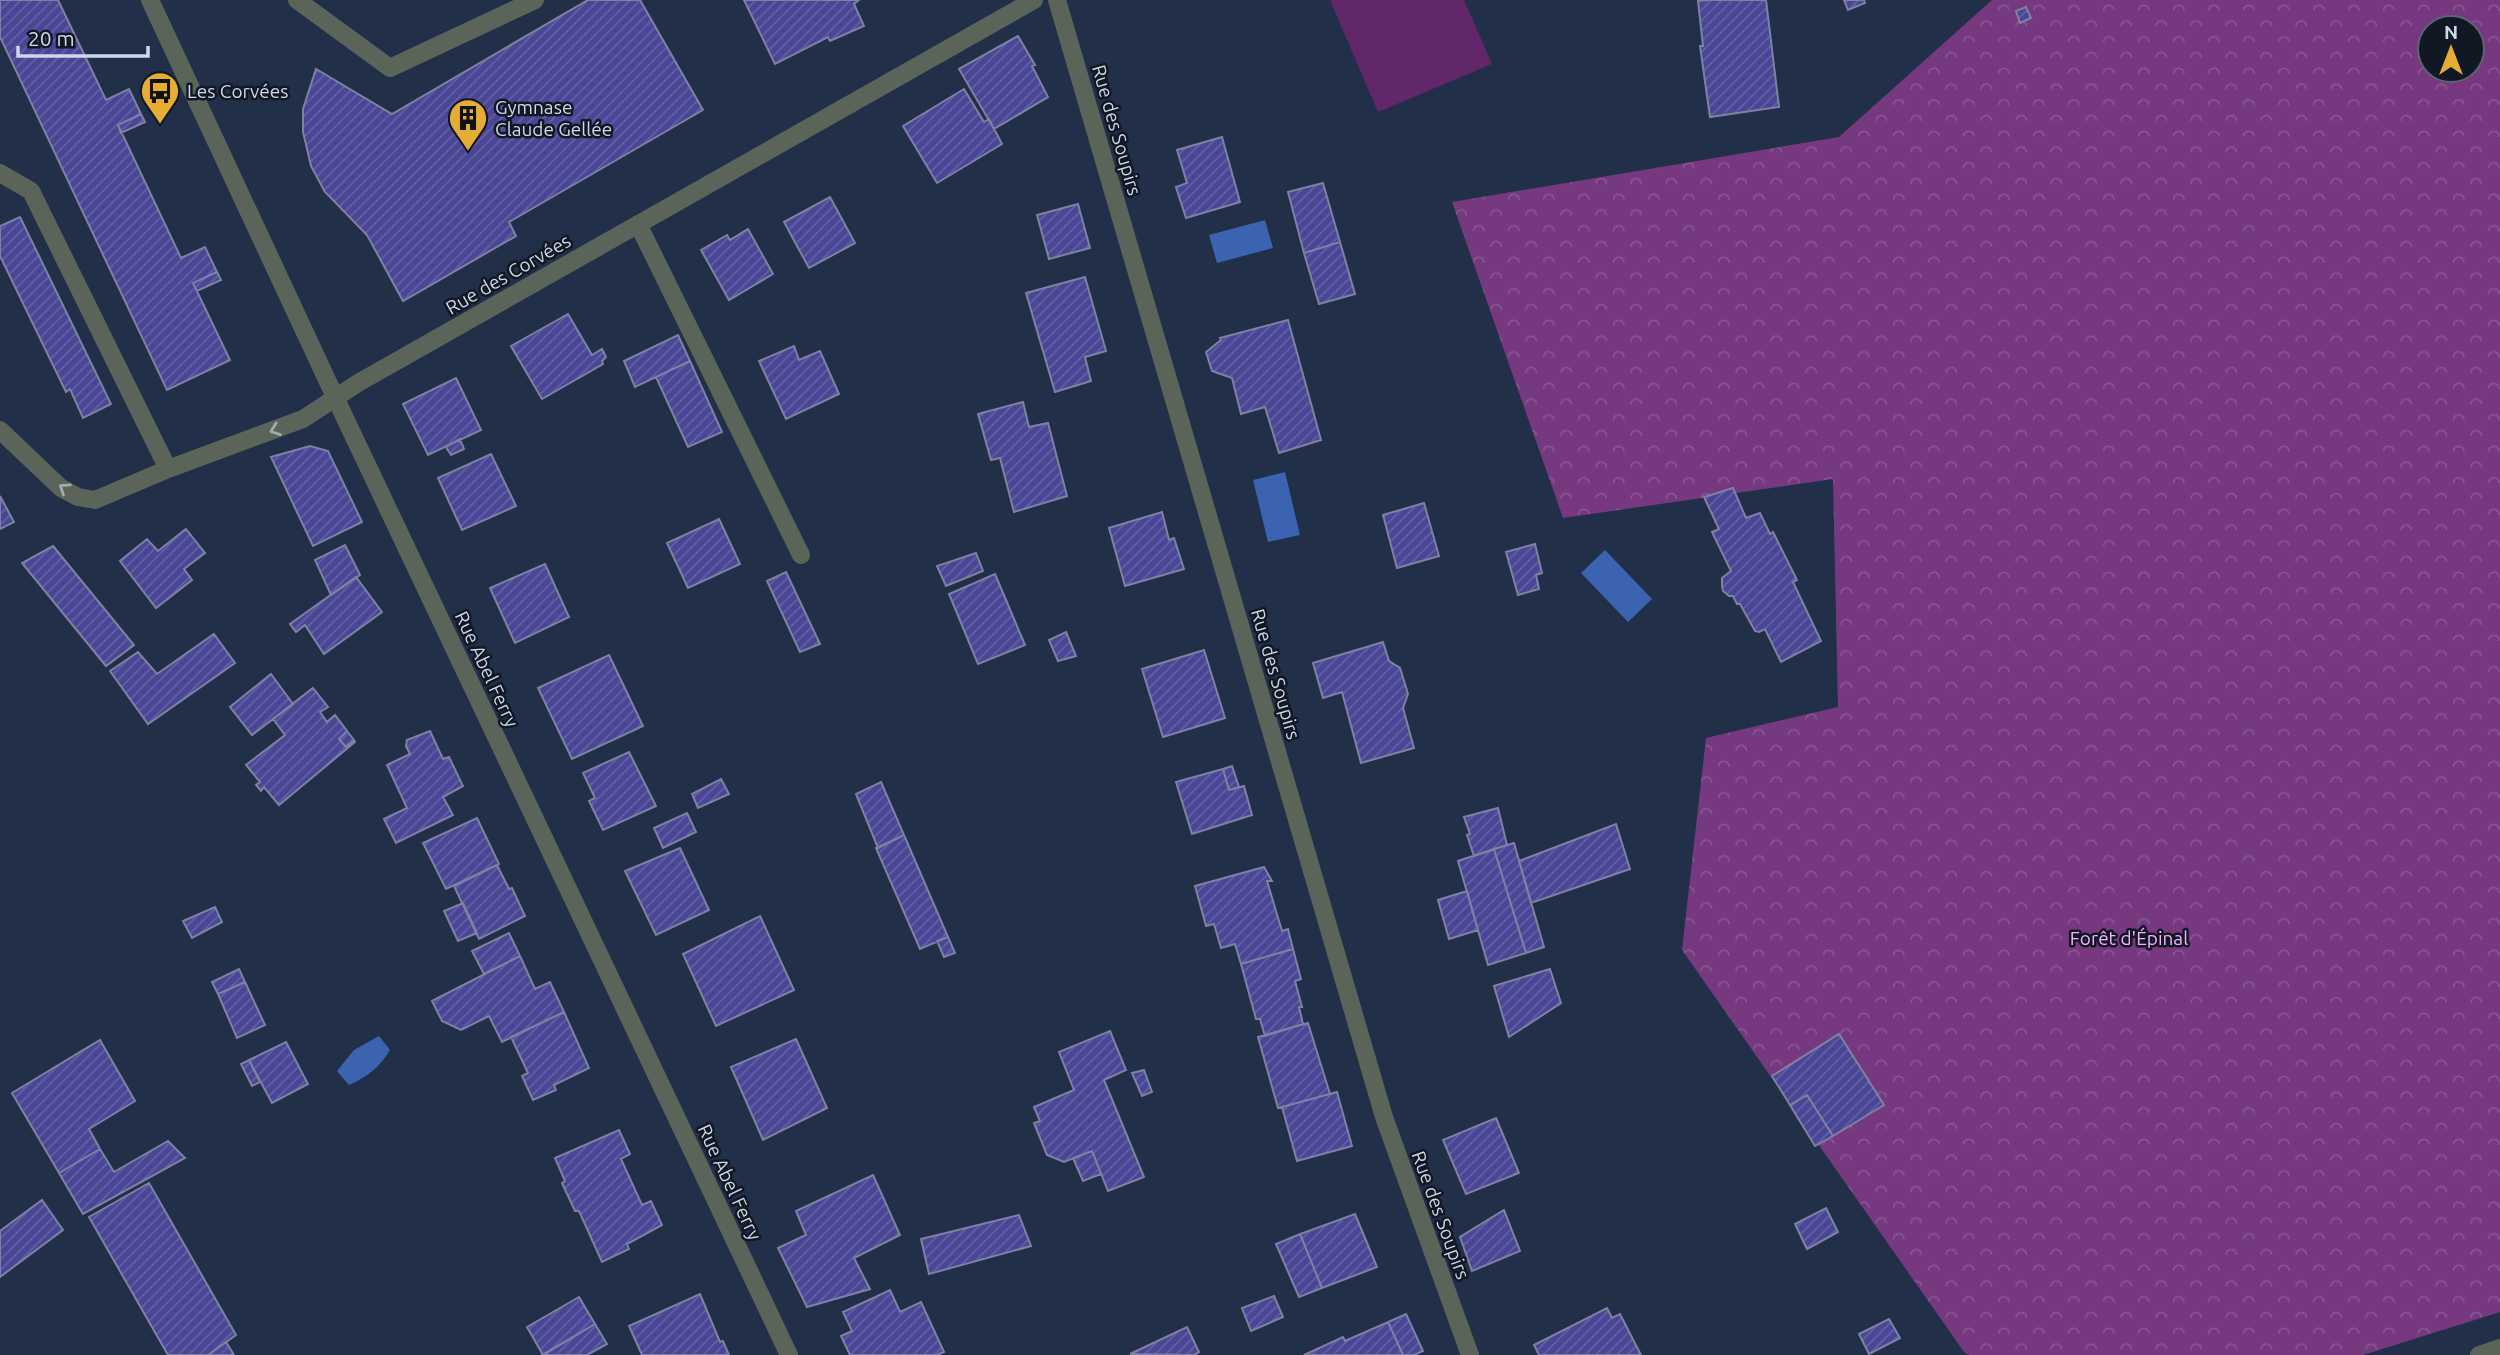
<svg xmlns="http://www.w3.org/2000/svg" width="2500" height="1355" font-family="Ubuntu,sans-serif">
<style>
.green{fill:#62266b}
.forest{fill:url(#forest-crowns);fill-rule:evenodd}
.water{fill:#3c63af}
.building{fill:url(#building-hatch);stroke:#7f81a2;stroke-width:2}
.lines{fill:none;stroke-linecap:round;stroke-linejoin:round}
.minor{stroke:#5a6459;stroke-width:18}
.oneway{stroke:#a0aaaf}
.labels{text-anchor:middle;stroke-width:5;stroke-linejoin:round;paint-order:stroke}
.poi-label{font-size:19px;fill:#ced8e8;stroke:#111723;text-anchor:start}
.street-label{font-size:19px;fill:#ced8e8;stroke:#111723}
.park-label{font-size:19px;fill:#f5b2ff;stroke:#111723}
</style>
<defs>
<pattern id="forest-crowns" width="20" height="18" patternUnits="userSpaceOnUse" patternTransform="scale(1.75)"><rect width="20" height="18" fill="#763980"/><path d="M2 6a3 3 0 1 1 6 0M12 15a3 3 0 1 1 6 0" fill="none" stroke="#885592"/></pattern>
<pattern id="building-hatch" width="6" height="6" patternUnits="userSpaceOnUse" patternTransform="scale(1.75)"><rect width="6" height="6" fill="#4a4696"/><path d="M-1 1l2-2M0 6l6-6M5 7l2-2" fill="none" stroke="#6360a5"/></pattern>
</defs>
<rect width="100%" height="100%" fill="#212f49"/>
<path class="green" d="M1330,0h134l28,64 -114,48z"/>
<path class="forest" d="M1992,0h508v1312l-137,43h-394l-5,-3 -282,-402 24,-212 132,-31 -5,-228 -270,39 -111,-316 387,-65zM2430,28h42v42h-42z"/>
<path class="water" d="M1265,220l8,28 -56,15 -8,-28z
M1285,472l15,63 -32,7 -15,-62z
M1605,550l47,49 -24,23 -47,-49z
M379,1036l11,14c-10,17 -23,27 -41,35l-12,-14 17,-21z"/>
<path class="building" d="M0,0h58l48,100 23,-11 12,25 -23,11 63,133 24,-11 12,25 -24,11 37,77 -63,30 -167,-353z
M588,0h52l63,110 -194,112 7,14 -113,65 -36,-66 -42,-43 -14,-26 -8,-34v-23l13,-40 76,45z
M744,0h115l-5,4 10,22 -34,15 -2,-4 -53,27z
M1708,0h58l13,107 -69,10 -10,-71h3l-5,-45z
M1844,0h20l1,3 -17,7z
M2026,7l5,11 -11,5 -4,-12z
M1018,36l17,29 -3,1 16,31 -54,32 -35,-60z
M964,89l20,33 5,-3 13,25 -65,39 -34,-57z
M141,114l4,8 -24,11 -3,-8z
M1222,137l18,65 -54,16 -10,-31 11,-4 -10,-33z
M1323,183l17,59 -36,11 -16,-61z
M830,197l25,46 -46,25 -25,-46z
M1078,204l12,44 -41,11 -12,-44z
M20,217l91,187 -28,14 -13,-29 -4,3 -66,-136v-30z
M748,229l25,45 -44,26 -28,-50 26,-15 3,5z
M1340,242l15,52 -36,10 -15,-51z
M217,272l4,8 -24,11 -4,-8z
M1085,277l21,74 -21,6 6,24 -36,11 -29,-99z
M568,314l24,41 10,-6 4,8 -4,4 1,3 -61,35 -31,-53z
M1288,320l33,120 -42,13 -14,-46 -24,7 -9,-36 -20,-7 -6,-19 15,-12 -1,-2z
M678,335l12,26 -55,26 -11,-26z
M794,346l5,14 21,-9 19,43 -53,25 -27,-58z
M690,361l32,71 -34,15 -32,-70z
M456,378l25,52 -53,25 -25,-51z
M1023,402l6,25 19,-4 19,73 -53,16 -14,-54 -9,2 -13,-46z
M460,439l4,10 -13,6 -5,-8z
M310,446l18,5 34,71 -49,24 -42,-89z
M491,454l25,52 -54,24 -24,-52z
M1733,488l13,30 14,-5 10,21 3,-2 24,48 -4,2 28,59 -40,21 -16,-33 -6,3 -4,-1 -15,-27h-3l-4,-8h-4l-6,-5 -1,-5v-8l9,-7 -19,-39 7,-3 -15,-32z
M0,496l14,26 -14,7z
M1424,503l15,53 -42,12 -14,-53z
M1162,512l7,28 5,-2 10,31 -59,17 -16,-58z
M719,519l21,45 -52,24 -21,-45z
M186,529l19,24 -21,16 8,11 -36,28 -36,-47 27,-22 11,12z
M1535,544l7,29 -6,2 3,14 -21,6 -12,-43z
M345,545l15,30 -29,20 -16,-35z
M53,546l81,99 -28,21 -84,-103z
M976,553l7,18 -37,15 -9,-20z
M545,564l24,53 -54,26 -25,-55z
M786,572l34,72 -20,8 -33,-71z
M995,574l30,71 -47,19 -29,-70z
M356,577l26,35 -58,42 -19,-29 -9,7 -6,-8z
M1066,632l10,24 -18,5 -9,-21z
M214,634l21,29 -87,61 -38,-53 28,-19 19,22z
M1383,642l6,19 11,7 8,26 -5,14 11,40 -53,15 -19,-71 -19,6 -10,-35z
M1204,650l21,68 -62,19 -21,-68z
M609,655l34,71 -71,33 -34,-71z
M271,674l22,30 -41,31 -22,-28z
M313,688l15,19 -8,5 7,10 8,-7 12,16 -8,8 7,8 8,-7 1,2 -76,63 -15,-18 -3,4 -5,-6 4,-3 -14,-17 39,-30 -12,-16z
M347,731l7,9 -8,7 -7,-8z
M430,731l13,28 6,-2 14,29 -20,11 10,18 -57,28 -12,-24 23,-11 -20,-43 23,-11 -4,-8 1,-6z
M629,752l27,54 -53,24 -14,-29 6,-3 -12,-25z
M1232,766l7,21 -10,3 -6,-21z
M1223,769l6,21 15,-4 8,29 -60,19 -16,-52z
M721,779l8,15 -31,14 -6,-14z
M881,782l23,53 -26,13 -22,-54z
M1498,808l9,37 -33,11 -7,-21 3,-1 -6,-17z
M687,813l9,19 -33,16 -9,-20z
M477,818l22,46 -53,25 -23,-46z
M1616,824l14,45 -99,34 -12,-42z
M904,835l44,102 -28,12 -44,-101z
M1514,843l30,104 -18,6 -32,-104z
M680,848l29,62 -53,25 -31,-64z
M1494,849l32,104 -38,12 -30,-104z
M497,865l12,24 3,-1 13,28 -46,23 -25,-53z
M1264,867l8,14h-5l15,50 6,-2 5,20 -52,15 -6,-20 -14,4 -7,-24 -8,2 -11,-40z
M1467,891l11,39 -29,9 -11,-39z
M463,903l14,30 -19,8 -14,-30z
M215,907l7,15 -30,16 -9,-17z
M760,916l34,74 -78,36 -33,-72z
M509,933l11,23 -36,18 -12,-23z
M948,937l7,16 -11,4 -7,-16z
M1293,949l8,30 -6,2 7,26h-3l4,17 -38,12 -5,-17h-4l-15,-55z
M520,956l15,33 15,-7 14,30 -62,30 -13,-26 -28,14 -19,-9 -10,-20z
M239,969l6,13 -27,12 -6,-12z
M1550,969l11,34 -52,34 -15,-51z
M245,982l20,43 -28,13 -19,-44z
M564,1012l25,56 -35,17 2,5 -23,10 -11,-24 6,-3 -17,-36z
M1308,1023l22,71 -52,14 -20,-71z
M1110,1031l16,39 -22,10 40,97 -36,14 -16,-40 -28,11 -17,-7 -13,-32 6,-2 -6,-14 40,-17 -15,-38z
M1839,1034l45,71 -51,31 -26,-41 -17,10 -18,-29z
M796,1039l31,69 -64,32 -32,-73z
M100,1040l35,61 -46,28 11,20 -41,24 -47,-80z
M286,1042l22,42 -36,19 -23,-43z
M249,1060l11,22 -8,4 -11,-22z
M1144,1070l8,22 -10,4 -10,-23z
M1337,1092l15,54 -55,15 -15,-54z
M1807,1095l26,41 -18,10 -25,-41z
M1496,1118l23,55 -53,21 -23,-54z
M619,1130l11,24 -9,5 21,46 9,-4 11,24 -35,19 2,5 -27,13 -23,-51h-4l-13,-28 3,-2 -10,-23z
M168,1141l17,17 -102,56 -24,-41 41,-24 14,23z
M1092,1151l9,23 -18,7 -10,-23z
M873,1175l27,60 -46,23 16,31 -63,18 -29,-59 28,-13 -10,-24z
M149,1183l87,152 -28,20h-40l-79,-138z
M42,1200l21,30 -63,47v-46z
M1826,1208l12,24 -31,17 -12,-25z
M1504,1210l16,41 -48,20 -12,-34z
M1355,1214l22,53 -55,21 -22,-54z
M1019,1215l12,31 -102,28 -8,-35z
M1300,1234l22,54 -23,9 -23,-53z
M890,1290l10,22 21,-10 23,50 -7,3h-87l-9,-19 11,-5 -9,-19z
M700,1294l20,48 3,-1 6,14h-87l-13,-29z
M1274,1296l9,21 -32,14 -9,-23z
M579,1297l16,27 -52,31 -16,-28z
M1607,1308l5,10 8,-4 21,41h-102l-5,-10z
M1406,1314l17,37 -9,4h-11l-15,-33z
M1889,1319l11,19 -31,16 -10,-20z
M1388,1322l15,33h-99l39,-18 2,4z
M595,1324l12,20 -20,11h-45z
M1187,1327l12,25 -5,3 -64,-1z
M226,1342l8,13h-26z"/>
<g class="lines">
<path class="minor" d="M150,0l185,397 454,958
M297,0l93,68 145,-68
M1057,0l327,1117 86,238
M0,173l31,18 137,278
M638,224l163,331
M0,430l61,58 17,9 17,3 73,-31 135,-50 55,-36 676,-383
M2479,1355l21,-7"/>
</g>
<defs><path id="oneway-chevron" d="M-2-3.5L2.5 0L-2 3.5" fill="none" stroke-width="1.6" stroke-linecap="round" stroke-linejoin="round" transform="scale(1.75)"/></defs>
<g class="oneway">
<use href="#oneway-chevron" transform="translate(275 430) rotate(160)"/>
<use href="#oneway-chevron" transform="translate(64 488) rotate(-146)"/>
</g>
<defs>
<g id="bus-pin" transform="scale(2.0125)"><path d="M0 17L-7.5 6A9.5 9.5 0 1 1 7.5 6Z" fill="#e5ad35" stroke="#111723"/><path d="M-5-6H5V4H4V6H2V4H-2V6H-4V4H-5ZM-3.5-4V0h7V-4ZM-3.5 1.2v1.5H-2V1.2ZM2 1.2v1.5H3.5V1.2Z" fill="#111"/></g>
<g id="building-pin" transform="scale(2.0125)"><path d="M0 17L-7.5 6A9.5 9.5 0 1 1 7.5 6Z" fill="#e5ad35" stroke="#111723"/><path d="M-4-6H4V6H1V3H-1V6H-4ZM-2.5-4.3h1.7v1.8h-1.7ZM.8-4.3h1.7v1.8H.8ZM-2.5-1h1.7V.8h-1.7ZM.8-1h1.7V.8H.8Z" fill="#111"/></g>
</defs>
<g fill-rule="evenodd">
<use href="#bus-pin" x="160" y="91"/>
<use href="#building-pin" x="468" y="118"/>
</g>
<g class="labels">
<g class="poi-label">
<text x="187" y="98">Les Corvées</text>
<text x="495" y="114">Gymnase<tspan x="495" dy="22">Claude Gellée</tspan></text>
</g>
<g class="street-label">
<text transform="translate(1117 130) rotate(74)" y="7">Rue des Soupirs</text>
<text transform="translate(508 274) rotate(-30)" y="7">Rue des Corvées</text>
<text transform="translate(487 669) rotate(65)" y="7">Rue Abel Ferry</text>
<text transform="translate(1276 674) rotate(74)" y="7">Rue des Soupirs</text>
<text transform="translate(730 1182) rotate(65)" y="7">Rue Abel Ferry</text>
<text transform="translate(1441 1215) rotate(70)" y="7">Rue des Soupirs</text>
</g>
<g class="park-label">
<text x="2129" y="945">Forêt d'Épinal</text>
</g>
</g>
<g transform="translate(2451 49)"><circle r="33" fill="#111723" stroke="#5d6472" stroke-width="2"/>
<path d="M0-5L12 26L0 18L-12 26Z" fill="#e5ad35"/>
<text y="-10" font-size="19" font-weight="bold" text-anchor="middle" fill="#ced8e8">N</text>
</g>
<path d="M18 46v10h130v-10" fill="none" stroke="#ced8e8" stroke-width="3.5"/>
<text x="28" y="46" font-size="21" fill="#ced8e8" stroke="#111723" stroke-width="5" paint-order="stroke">20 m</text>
</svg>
